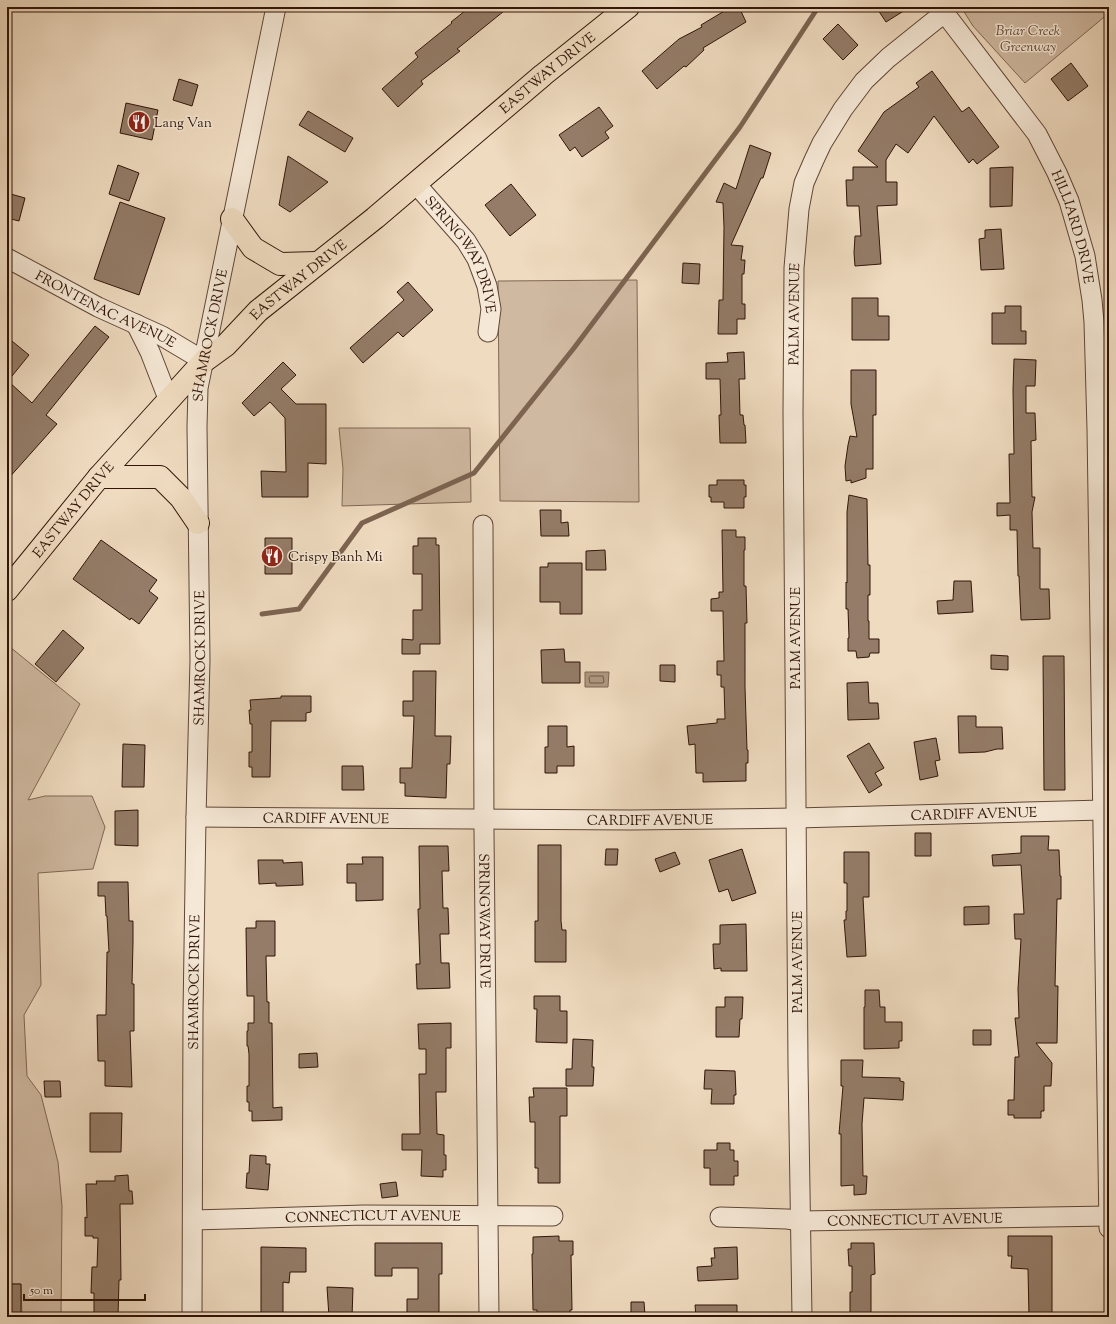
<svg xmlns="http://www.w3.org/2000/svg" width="1116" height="1324" font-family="'Sorts Mill Goudy',serif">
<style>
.green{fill:#cfb9a1;stroke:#806754}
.water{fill:#ae9881;stroke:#7c6451}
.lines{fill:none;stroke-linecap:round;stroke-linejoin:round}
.shore{stroke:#705644;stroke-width:1}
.stream{stroke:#7c6451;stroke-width:5}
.building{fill:#947c68;stroke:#311508}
.minor-casing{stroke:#604636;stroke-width:21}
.major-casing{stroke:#311508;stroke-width:24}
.minor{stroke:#f5e8d6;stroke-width:19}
.major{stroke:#efdbc0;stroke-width:22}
.labels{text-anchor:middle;stroke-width:3;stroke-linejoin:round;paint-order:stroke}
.park-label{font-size:14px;font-style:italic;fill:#604636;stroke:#f5e8d6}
.street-label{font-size:14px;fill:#311508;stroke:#f5e8d6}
.poi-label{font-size:14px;fill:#311508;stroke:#f5e8d6;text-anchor:start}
</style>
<rect width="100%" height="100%" fill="#efdbc0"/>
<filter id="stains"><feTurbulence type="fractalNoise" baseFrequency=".005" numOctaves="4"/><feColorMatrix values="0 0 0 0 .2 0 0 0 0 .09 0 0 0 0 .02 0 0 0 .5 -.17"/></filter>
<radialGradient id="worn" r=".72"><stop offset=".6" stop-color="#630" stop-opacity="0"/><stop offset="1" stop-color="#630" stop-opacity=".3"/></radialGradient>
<path class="green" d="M961,7h148v6l-84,70 -52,-57z
M637,280l2,222 -139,-1 -2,-220z
M339,428h131l1,74 -129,4 1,-37z
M10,647l70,57 -52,96 17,-4h47l13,31 -12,42 -55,4 3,112 -17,30 3,61 14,19 17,67 4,44 -1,111h-39l-1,-33h-14v-634z"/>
<path class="water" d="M585,672h24l-1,15h-23z"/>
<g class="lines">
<path class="shore" d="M591,676h12l1,6 -1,1h-13l-1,-5z"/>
<path class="stream" d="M262,614l37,-5 63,-86 112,-50 100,-125 166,-221 77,-118 3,-2"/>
</g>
<path class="building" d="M470,7h39l-52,42 3,2 -39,30 2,3 -25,23 -16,-18 36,-32 -3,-4 37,-30 -1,-1z
M731,7h8l7,15 -43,26 1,2 -18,17 -2,-1 -27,23 -15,-18 37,-32 23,-12 -1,-2z
M876,7h34l-24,15z
M838,24l20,21 -15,15 -20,-21z
M1071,63l17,23 -20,15 -17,-22z
M932,71l30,41 7,-5 30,40 -22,17 -4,-5 -4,4 -35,-47 -26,37 -12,-9 -10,16v22h11v23l-20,1 4,58 -26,2 -1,-13 1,-17h6l-2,-30h-12l-1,-26h7v-13h25l-20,-16 26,-39 35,-25 -3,-4z
M179,79l19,6 -6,21 -19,-6z
M126,103l32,7 -6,30 -32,-7z
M599,107l14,19 -8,6 4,6 -27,19 -7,-10 -5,4 -11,-16z
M308,111l45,27 -8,14 -46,-27z
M750,145l21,8 -8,25h-2l-30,67 12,1 -2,14h4l-1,14h-2v30h3v15h-8v15h-19l1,-34h4l1,-73 -1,-24 -7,-1 8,-19 12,6z
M288,156l40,26 -38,30 -11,-7z
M118,165l21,8 -10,28 -20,-7z
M1013,167l-1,39 -22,1v-39z
M511,184l25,31 -26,21 -25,-31z
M7,193l18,5 -6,23 -12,-3z
M120,202l45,16 -26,77 -45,-16z
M1001,229l3,40 -23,1 -2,-31 6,-1v-8z
M683,263l17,1 -1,20 -17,-1z
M408,282l25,28 -30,27 -5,-5 -35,31 -13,-15 54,-48 -7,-8z
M852,298h26v18h11v24h-37z
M1005,306h16v25h5v13h-34v-31h13z
M95,326l14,11 -63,78 11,9 -50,56v-143l22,18 -21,26 24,22z
M744,352l1,27h-6l1,36h3l1,10h1l1,18h-26l-1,-28h2l-1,-36h-14v-16l22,-1 -1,-9z
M1014,359l22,1 -1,26h-9v27h9l1,27 -5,1 1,56h3l-3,15 1,36h7v41h9l1,30 -29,1 -2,-44h-1l-1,-46h-7v-15l-13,1v-13h13l-1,-49h5l-1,-64z
M283,362l13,13 -15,14 15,15h30v60l-18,-1v34h-46l-1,-26 25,1 -1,-54 -15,-16 -16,14 -12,-13z
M851,370h25v45h-3v54h-7v9l-15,5v-3l-5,1 -1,-15 3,-21 2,-9 7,1 -6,-33z
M717,480h27v5h2v12h-2v11h-20v-6h-13v-5h-2v-12h8z
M849,495l18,4 1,66h2v30h-2v26h1v18h10v14h-9l-1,4 -12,1 -1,-7h-8v-13h1l-1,-29h-2v-27l1,1v-71z
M540,510h21v13l7,-1 1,14h-28z
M722,530h14v7h9v13h-1v36h2l1,37h-2v64l2,63h1v13h-2v18l-43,1v-9h-7l-1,-29 -6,1 -2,-19 30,-3v-4h8l-1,-32h-3v-12h-4v-14h7l-1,-50h-12v-12l8,-1v-6h4z
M265,538h27v36h-27z
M418,538h18v7h3l1,99h-20v10h-18v-15l11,1v-30h9v-36h-9v-28h5z
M101,540l56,40 -8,11 9,7 -19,26 -8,-6 -1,2 -57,-41z
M605,550l1,20h-20v-19z
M548,563h34v51h-22v-12h-20v-35h8z
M954,581h17l2,31 -35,2 -1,-13 16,-1z
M63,630l21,18 -28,34 -21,-18z
M564,649l1,13h15v21h-38l-1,-33z
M991,655l17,1v14l-17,-1z
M1043,656h21l1,134h-21z
M660,665h15v17l-15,-1z
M413,671h23l-1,65h16l-1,28h-3l-1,34 -41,-2v-13h-5v-15h12l2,-52h-11v-15h10z
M868,682l1,21h9l1,16 -31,1 -1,-37z
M281,696h30v16l-5,1v8h-35l-1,56h-18v-10h-3v-15h3v-28h-2l-1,-14h2l-1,-10 31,-2z
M958,716h18v11h26l1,22h-6l-12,3 -26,1z
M548,726h19v21l7,-1v20h-17v7h-12v-26h3z
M936,738l4,22 -5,1 3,15 -18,4 -6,-38z
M869,743l15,25 -9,5 7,12 -13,8 -22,-37z
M123,744l22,1 -1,42h-22z
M342,766h21l1,24h-22z
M138,810v36l-23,-1v-34z
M915,833h16v23h-16z
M1021,836h28l-1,14h11l1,26h1v23h-4l-2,87h3l-1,57h-21l16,20 -1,23h-7v25h-3v7h-27v-3h-6v-15h6l1,-43h4l-4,-39h4l-1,-29 3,-50h-6l-1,-25h10l-3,-49 -28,1 -1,-11 29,-2z
M538,845h23v76l1,9h4v32h-31v-41h3z
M419,846h29l1,25h-7l1,37h5l1,26h-9l1,29h8l1,25 -33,1 -1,-25h4l-2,-55h2z
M606,849h12l-1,16h-12z
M742,849l14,44 -24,8 -4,-12 -9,3 -10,-32z
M675,852l5,12 -20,8 -5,-13z
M844,852h25v45h-6l3,59 -19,1 -3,-37h2v-9h1v-28h-3z
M362,857h21v43l-27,1v-18h-9v-19h16z
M258,860h25v3l19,-1 1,23 -23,1h-4v-3l-17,1z
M98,882h30l1,39h4v21l-1,42h2v47h-4l2,56 -27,-1v-25h-7l-1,-46h9l1,-63h2l-2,-36h-1l-1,-20h-7z
M989,906v18l-25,1v-18z
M256,921h19v35h-9l1,46h2v21h3l1,85 9,-1v13l-30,1v-10h-3v-9h-2v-16h2v-32l-1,-8h-1v-15h1v-8h6v-27h-7l-1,-68h10z
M746,924l1,47h-26v-3l-7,1 -1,-25h7v-19z
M865,990h14l1,17h5v15h17v19h-3v7l-35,1v-42h1z
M534,996h26v15h7v32l-31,-1 1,-33h-3z
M725,997h18l-1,22h-2l-1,18h-23v-30h9z
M451,1023v25h-5v44h-10l1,42 7,1v20h2v15h-3v7l-22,-1 1,-26h-20v-16h18l-1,-60h7v-25h-7l-1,-25z
M973,1030h18v15h-18z
M573,1039l20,1 -1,27h2l-1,19h-27v-17h6z
M317,1053l1,14 -19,1v-14z
M841,1060h22l-1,17 38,1v3l4,1 -1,18 -39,-2 -2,26 1,52h4l-1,18 -12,1v-10l-13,1v-52h-2l4,-48h-2z
M705,1070l30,1 1,24h-2v9h-23l1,-15h-8z
M44,1081h16l1,16h-16z
M533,1088h34v28h-7v67h-22v-15h-3v-46h-5l-1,-25h5z
M90,1113h32l-1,39h-31z
M717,1143h13v7h4v11h4v15h-4v9h-24v-17h-6v-18h13z
M250,1155l16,1v8h4l-2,26 -22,-2 1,-15h2z
M128,1175l1,16h3l1,13h-13l1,76h-2l-1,37h-24v-24h-3l1,-26h5l1,-29h-5v-2h-8v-19l2,1 -1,-34h11l-1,-3h19v-5z
M396,1182l2,14 -16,2 -2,-14z
M559,1236v5h14v14h-2l1,55h-2v7h-33v-7h-4l-1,-56h1v-17z
M1008,1236h44v81h-23l-1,-48 -17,-1 1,-12h-4z
M375,1243h67v31h-3v43h-32v-18h11v-31h-26v8h-17z
M851,1243h23l1,31 -4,1v42h-21v-25h2v-26h-3l-1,-17h3z
M261,1247l45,1v24h-16l-1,11 -6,-1v35h-22z
M737,1247l1,32 -40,2 -1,-14 15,-1 -1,-8h4l-1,-10z
M7,1284h14v33h-14z
M327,1287l26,1 -1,29h-23z
M631,1302h13l1,14h-14z
M695,1305h42v12h-41z"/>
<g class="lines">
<g class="minor-casing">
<g id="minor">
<path id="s1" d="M940,7l97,127 20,39 12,28 16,55 7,44 2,22 3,107 12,799"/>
<path id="s2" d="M415,183l51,58 11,18 10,27 4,23 -3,23"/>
<path id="s3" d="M7,258l91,49 64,29 42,25"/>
<path d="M136,324l14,28 19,49"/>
<path id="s4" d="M483,525l1,307 5,485"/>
<path id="s5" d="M196,817l435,3 165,-2 307,-8"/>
<path id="s6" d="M720,1217l67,2 14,2 308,-5"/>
<path id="s7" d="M193,1220l171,-5 189,1"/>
<path id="s8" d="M192,1317l1,-304 3,-196 4,-157 -3,-233 1,-39 78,-381"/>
<path id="s9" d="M802,1317l-4,-252 -5,-652 1,-145 5,-59 5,-26 10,-23 8,-17 21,-34 21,-28 24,-23 56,-45"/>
</g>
</g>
<g class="major-casing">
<g id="major">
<path d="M232,219l21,29 27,16 37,-1"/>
<path d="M99,477h61l21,21 17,25"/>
<path id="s10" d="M7,590l92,-113 105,-116 22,-16 32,-34 117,-93 168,-143 85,-68"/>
</g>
</g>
<use href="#minor" class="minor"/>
<use href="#major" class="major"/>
</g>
<defs>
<g id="restaurant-disc" transform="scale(1.15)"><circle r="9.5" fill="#8f2418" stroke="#f5e8d6"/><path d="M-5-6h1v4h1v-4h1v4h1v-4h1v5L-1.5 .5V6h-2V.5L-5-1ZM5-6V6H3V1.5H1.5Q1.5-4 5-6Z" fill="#fff"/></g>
</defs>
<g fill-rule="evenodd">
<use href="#restaurant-disc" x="139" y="122"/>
<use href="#restaurant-disc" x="272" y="556"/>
</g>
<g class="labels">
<g class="park-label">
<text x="1028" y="35">Briar Creek<tspan x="1028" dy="16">Greenway</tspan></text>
</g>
<g class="street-label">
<text dy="5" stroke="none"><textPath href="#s10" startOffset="751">EASTWAY DRIVE</textPath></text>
<text dy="5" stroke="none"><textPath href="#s1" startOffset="260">HILLIARD DRIVE</textPath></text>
<text dy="5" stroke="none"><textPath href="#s2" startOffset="87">SPRINGWAY DRIVE</textPath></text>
<text dy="5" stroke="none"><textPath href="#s10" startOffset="427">EASTWAY DRIVE</textPath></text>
<text dy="5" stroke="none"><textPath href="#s3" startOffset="111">FRONTENAC AVENUE</textPath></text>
<text dy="5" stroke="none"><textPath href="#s9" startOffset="1003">PALM AVENUE</textPath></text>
<text dy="5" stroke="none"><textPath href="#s8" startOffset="983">SHAMROCK DRIVE</textPath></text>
<text dy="5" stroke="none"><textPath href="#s10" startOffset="104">EASTWAY DRIVE</textPath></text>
<text transform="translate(795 638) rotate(-90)" y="5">PALM AVENUE</text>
<text dy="5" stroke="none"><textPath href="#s8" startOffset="659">SHAMROCK DRIVE</textPath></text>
<text dy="5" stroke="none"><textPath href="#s5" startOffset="778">CARDIFF AVENUE</textPath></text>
<text dy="5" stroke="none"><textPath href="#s5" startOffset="130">CARDIFF AVENUE</textPath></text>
<text dy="5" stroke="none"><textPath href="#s5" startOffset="454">CARDIFF AVENUE</textPath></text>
<text dy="5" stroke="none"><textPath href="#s4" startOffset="396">SPRINGWAY DRIVE</textPath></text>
<text transform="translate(797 962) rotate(-90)" y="5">PALM AVENUE</text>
<text dy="5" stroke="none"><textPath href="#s8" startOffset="335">SHAMROCK DRIVE</textPath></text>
<text dy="5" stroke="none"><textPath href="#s7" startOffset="180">CONNECTICUT AVENUE</textPath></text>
<text dy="5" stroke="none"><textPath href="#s6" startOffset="195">CONNECTICUT AVENUE</textPath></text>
</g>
<g class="poi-label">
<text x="154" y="127">Lang Van</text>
<text x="288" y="561">Crispy Banh Mi</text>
</g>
</g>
<rect width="1116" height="1324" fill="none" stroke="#efdbc0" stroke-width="24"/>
<rect x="8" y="8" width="1100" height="1308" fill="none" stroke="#311508" stroke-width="2"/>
<rect x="12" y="12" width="1092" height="1300" fill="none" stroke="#311508"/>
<path d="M24 1294v6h121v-6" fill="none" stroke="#311508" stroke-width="2"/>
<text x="30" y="1294" font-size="12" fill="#311508" stroke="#f5e8d6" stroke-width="3" paint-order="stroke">50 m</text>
<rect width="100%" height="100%" filter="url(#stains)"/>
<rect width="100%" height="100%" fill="url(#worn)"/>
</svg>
